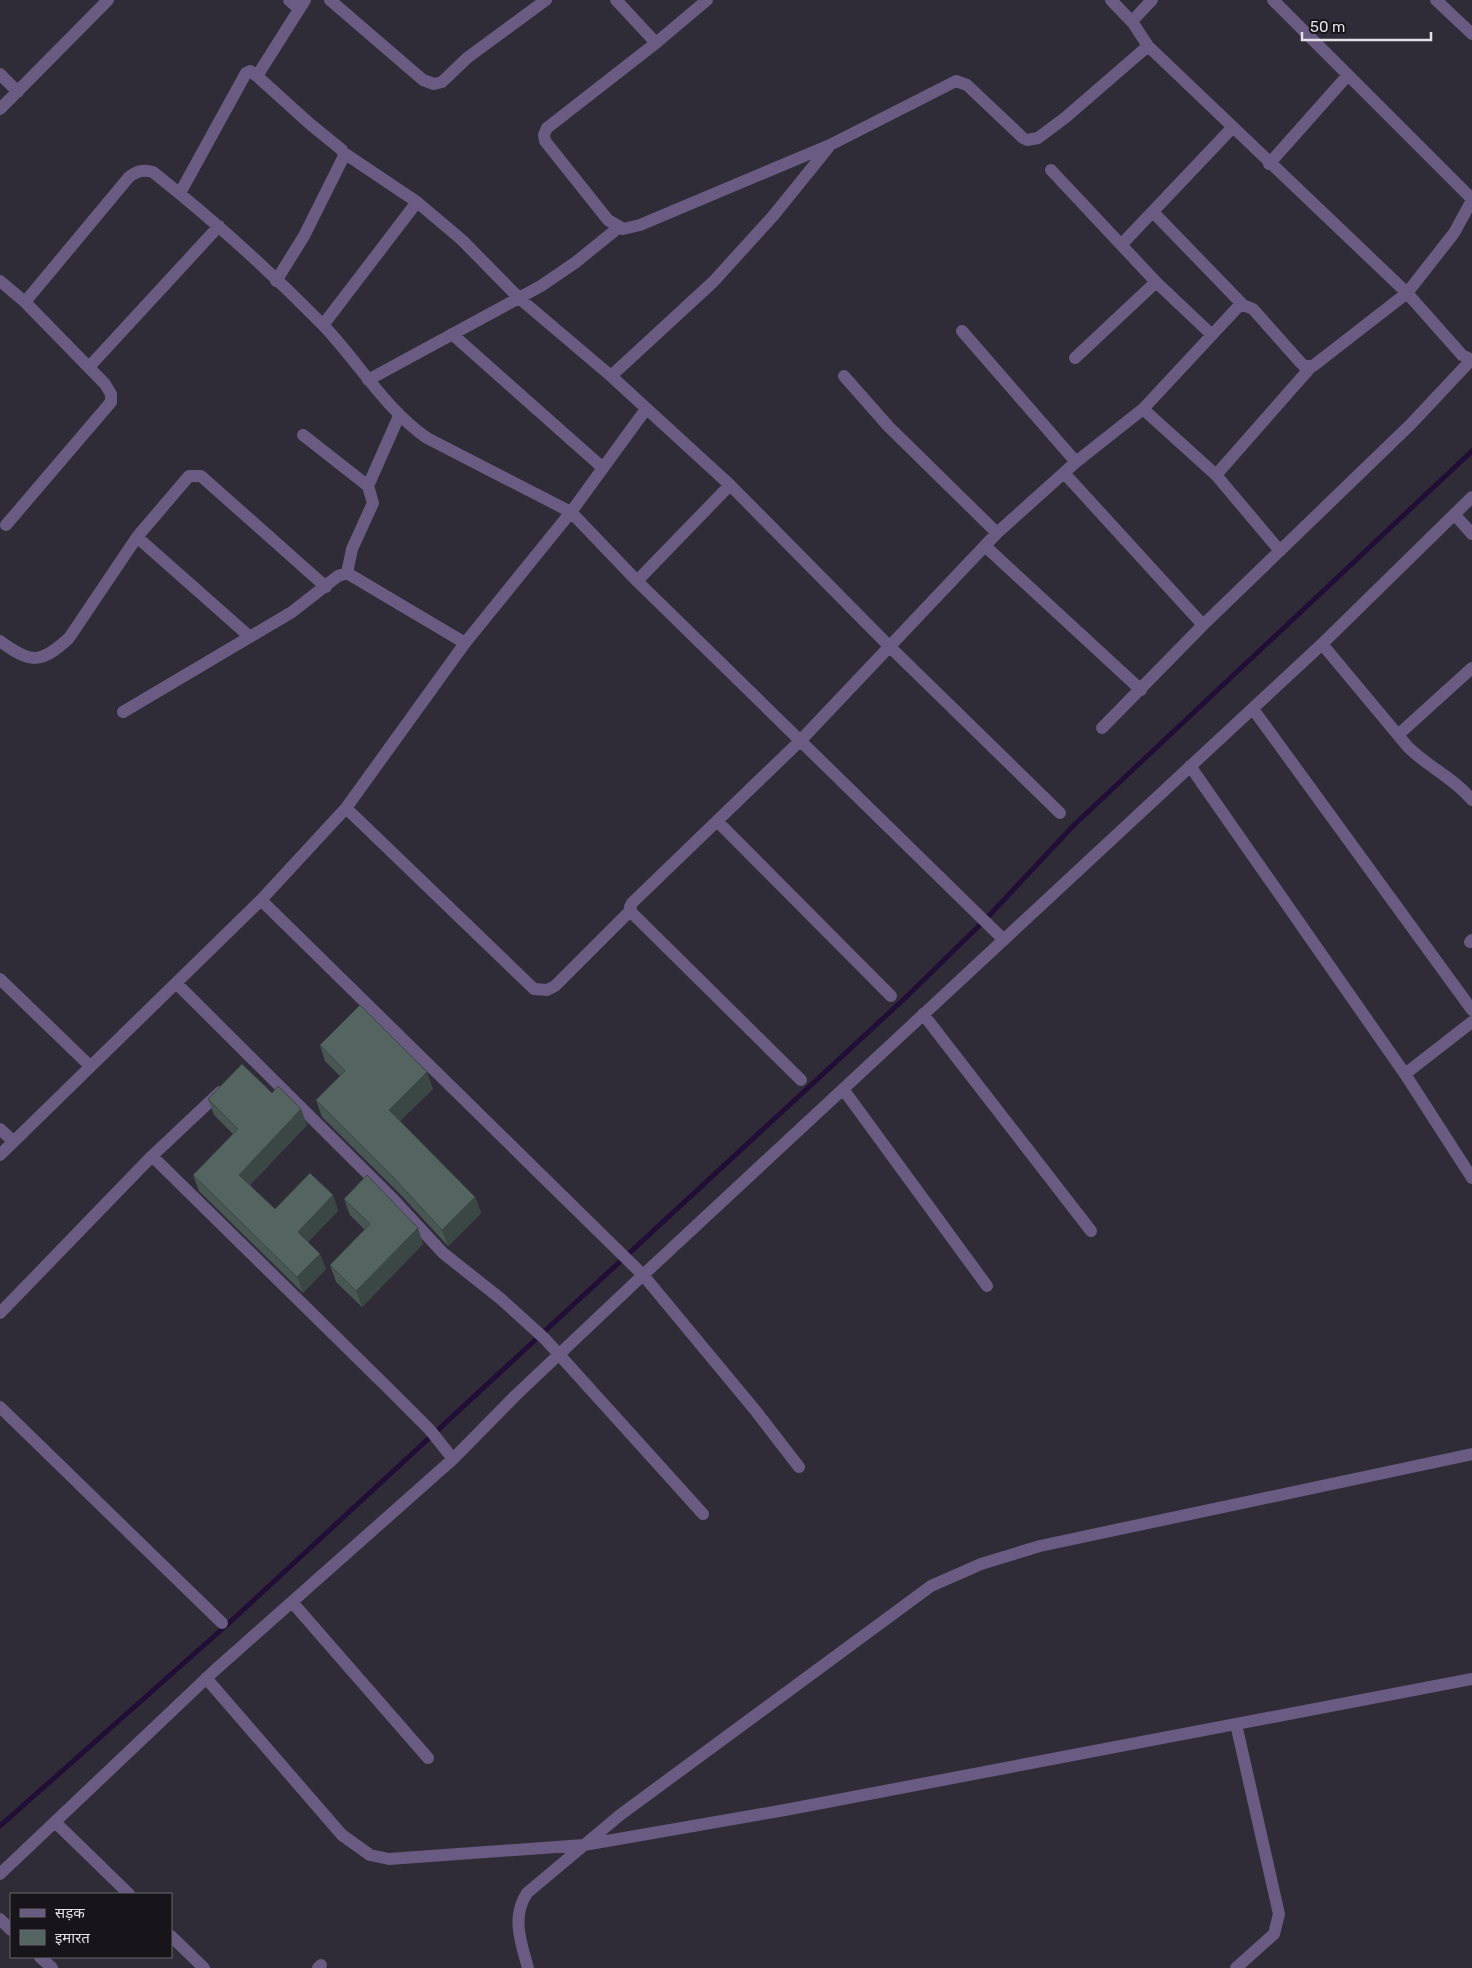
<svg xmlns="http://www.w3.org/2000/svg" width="1472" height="1968" font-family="Rubik,'Noto Sans Devanagari',sans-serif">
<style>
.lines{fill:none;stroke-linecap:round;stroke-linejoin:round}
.stream{stroke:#200e36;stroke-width:5}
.minor{stroke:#695b81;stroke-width:12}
.wall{fill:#485753}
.shaded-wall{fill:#3b4744}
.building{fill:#546561;stroke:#3b4744}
</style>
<rect width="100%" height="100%" fill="#2f2c37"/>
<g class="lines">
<path class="stream" d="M0,1826l229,-203 674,-623 82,-80 89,-95 398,-374"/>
<path class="minor" d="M289,0l10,9
M330,0l93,80 11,4 8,-2 25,-24 79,-58
M616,0l40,43 -109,85 -3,7 1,6 63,79 15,9 17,-4 190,-80 126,-64 11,4 56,53 4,2 11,-2 28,-21 82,-71
M1111,0l22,23
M1152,0l-17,18 -2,5 15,23 259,247 55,62 10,5
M1273,0l199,199
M1436,0l36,34
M656,43l51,-43
M0,74l18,18
M0,109l108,-109
M344,153l73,49 45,38 57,58 92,78 119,109
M1269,164l79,-89
M1051,170l105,112
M180,193l66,-120 4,-2 7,5
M1153,212l90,93
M1122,244l110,-116
M0,281l25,21 80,82 6,10v8l-105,123
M276,281l28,-45 40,-80 -2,-6 -32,-26 -53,-48 48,-76
M25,302l104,-125c8,-6 14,-8 24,-5 59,47 116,98 169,152 36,37 62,84 105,114l144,74 75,-103
M323,325l94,-123
M962,331l114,131
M452,334l151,134
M1075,358l81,-76 56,53
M89,367l130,-141
M611,376l102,-94 60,-66 55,-68
M844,376l44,50 109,107
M368,380l173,-94 35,-24 42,-34
M1143,409l73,66 64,76
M303,435l65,51 5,17 -21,46 -5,24
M1065,474l138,151
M1216,475l94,-107
M368,486l31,-70
M1455,515l17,19
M137,537l113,100
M986,547l155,143
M637,581l93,-96 160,162 170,166
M0,641c31,23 41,23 69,-3l68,-101 52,-61h12l125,111
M1322,644l86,103c20,20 46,31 64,53
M1253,709l219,301
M123,712l169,-100 46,-36 9,-3 118,70
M1102,728l101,-103 208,-201 60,-64
M1399,734l73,-66
M1190,766l215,308
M346,808l188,181 13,1 8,-4 76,-76
M717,821l174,175
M261,900l382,375 112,135 44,57
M1470,942l2,-2
M0,979l90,87
M176,983l218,217 49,53 58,46 44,40 158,175
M923,1014l168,217
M1472,1022l-67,52 67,104
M801,1080l-169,-167 -2,-6 2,-4 169,-163 196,-207 79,-71 67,-53 94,-101 6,-3 10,4 47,53 4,4h9l94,-73 47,-60 18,-33
M843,1089l144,197
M0,1129l13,12
M0,1155l261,-255 85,-92 119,-165 106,-131 66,69 367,359
M152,1156l237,233 41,41 23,29
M0,1313l152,-157 68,-64
M0,1407l222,216
M292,1602l136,156
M206,1678l136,157 28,20 19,4 195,-14 201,-35 687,-131
M55,1822l74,72
M0,1874l214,-203 239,-212 63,-64 127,-120 679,-631 150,-147
M0,1919l11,11
M171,1936l33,32
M40,1957l12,11
M318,1968l3,-3
M528,1968c-7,-25 -17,-51 -1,-75l93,-78 311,-229 50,-22 59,-18 432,-92
M1236,1968l38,-34 5,-20 -43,-190"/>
</g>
<path class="wall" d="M320,1045l113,44 -33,32 75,76 6,16 -33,33 -48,-52 -78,-77 -6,-17 24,-24 -15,-15z
M272,1093l35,32 -57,60 25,24 58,-14 5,16 -30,31 18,27 -23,24 -104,-102 -6,-16 40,-41 -19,-19 -6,-16z
M344,1199l79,45 -61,63 -26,-25 -6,-17 35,-35 -15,-15z"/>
<path class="shaded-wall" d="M427,1072l6,17 -38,37 -6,-16z
M301,1109l6,16 -62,65 -6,-15z
M333,1195l5,16 -35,36 -5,-15z
M475,1197l6,16 -33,33 -6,-16z
M418,1228l5,16 -61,63 -6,-16z
M320,1254l6,15 -23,24 -6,-16z"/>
<path class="building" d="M360,1005l67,67 -38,38 86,87 -33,33 -48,-52 -78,-78 29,-29 -25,-26z
M242,1064l30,29 6,-7 23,23 -62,66 36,34 35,-36 23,22 -35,37 22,22 -23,23 -104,-102 45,-46 -30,-30z
M367,1175l51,53 -62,63 -26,-26 40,-41 -26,-25z"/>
<rect x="10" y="1893" width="162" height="65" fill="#17151a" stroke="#69676c"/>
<rect x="20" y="1909" width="25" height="8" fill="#695b81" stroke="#69676c"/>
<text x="55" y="1918" font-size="15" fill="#e3e1e8">सड़क</text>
<rect x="20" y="1930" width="25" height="15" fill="#546561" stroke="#69676c"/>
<text x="55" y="1943" font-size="15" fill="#e3e1e8">इमारत</text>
<path d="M1302 32v8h129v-8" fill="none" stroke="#e3e1e8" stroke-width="2.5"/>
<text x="1310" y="32" font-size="15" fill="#e3e1e8" stroke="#17151a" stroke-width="4" paint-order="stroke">50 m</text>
</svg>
